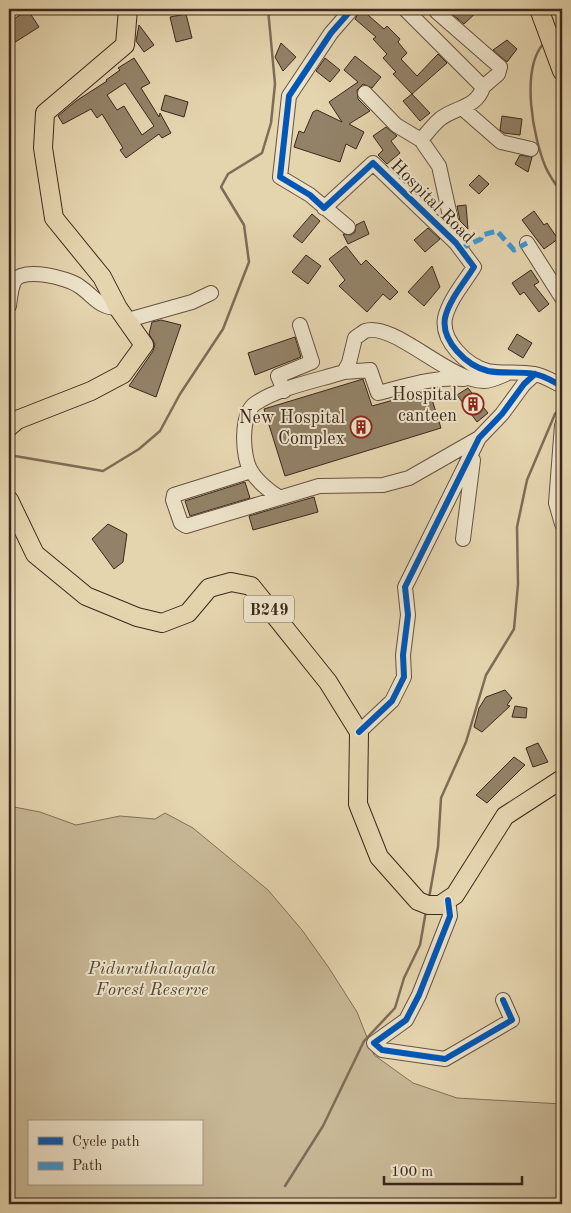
<svg xmlns="http://www.w3.org/2000/svg" width="571" height="1213" font-family="'Old Standard TT',serif">
<style>
.green{fill:#c8b896;stroke:#817059;fill-rule:evenodd}
.lines{fill:none;stroke-linecap:round;stroke-linejoin:round}
.stream{stroke:#7e6c56;stroke-width:2.5}
.building{fill:#938268;stroke:#3a281c;fill-rule:evenodd}
.minor-casing{stroke:#655341;stroke-width:16}
.major-casing{stroke:#3a281c;stroke-width:20}
.minor{stroke:#eee4cb;stroke-width:14}
.major{stroke:#e5d5af;stroke-width:18}
.quiet{stroke:#3e96d4;stroke-width:5;stroke-dasharray:10 5;stroke-linecap:butt}
.cycleway-casing{stroke:#eee4cb;stroke-width:9}
.cycleway{stroke:#0057b8;stroke-width:6}
.labels{text-anchor:middle;stroke-width:4;stroke-linejoin:round;paint-order:stroke}
.shield{fill:#eee4cb;stroke:#706050;stroke-width:1}
.shield-label{font-size:16px;font-weight:bold;fill:#3a281c}
.street-label{font-size:18px;fill:#3a281c;stroke:#eee4cb}
.poi-label{font-size:18px;fill:#3a281c;stroke:#eee4cb;text-anchor:end}
.park-label{font-size:18px;font-style:italic;fill:#564534;stroke:#eee4cb}
</style>
<rect width="100%" height="100%" fill="#e5d5af"/>
<filter id="stains"><feTurbulence type="fractalNoise" baseFrequency=".004" numOctaves="4"/><feColorMatrix values="0 0 0 0 .2 0 0 0 0 .09 0 0 0 0 .02 0 0 0 .5 -.17"/></filter>
<radialGradient id="worn" r=".72"><stop offset=".6" stop-color="#630" stop-opacity="0"/><stop offset="1" stop-color="#630" stop-opacity=".3"/></radialGradient>
<path class="green" d="M9,806l31,6 36,13 44,-9 35,3 10,-6 28,15 75,62 34,40 27,38 28,44 17,43 39,28 44,15 105,6v100h-553zM29,1122h172v62h-172z"/>
<g class="lines">
<path class="stream" d="M560,32l2,-3
M544,43c-24,26 -11,95 2,125 4,9 11,18 16,26
M9,455l94,16 36,-22 21,-18 20,-37 43,-65 26,-67 -5,-37 -23,-38 7,-13 34,-21 9,-30 4,-39 -7,-75
M429,898l9,-51 3,-49 25,-56 20,-67 28,-46 4,-45 -1,-57 10,-47 28,-66 4,-4
M285,1186l38,-60 41,-85 31,-33 9,-30 16,-33 6,-34"/>
</g>
<path class="building" d="M361,9l23,20 3,-3 13,13 -2,3 9,11 -6,6 16,17 21,-22 9,9 -35,31 -19,-20 3,-2 -13,-14 4,-4 -14,-15 3,-2 -21,-18z
M455,9h25l-16,15 -13,-11z
M28,10l11,17 -30,19v-24z
M186,14l6,24 -16,4 -6,-25z
M139,25l15,20 -10,7 -8,-11z
M507,40l10,9 -10,13 -14,-12z
M281,43l15,14 -13,14 -8,-14z
M355,56l26,21 -9,11 -9,-4 -6,6 1,9 12,12 -21,13 15,8 -8,17 -10,-5 -6,18 -46,-15 5,-16 5,2 9,-21 4,-2 25,12 -13,-20 29,-20 -14,-12z
M134,58l16,25 -9,5 18,29 1,-4 11,20 -9,5 -3,-4 -33,24 -6,-8 3,-2 -21,-34 -5,4 -6,-9 -28,15 -5,-8 18,-15 31,-20 -1,-1 14,-10 -2,-2zM125,83l29,43 -12,9 -18,-29 -7,4 -10,-15z
M325,58l15,12 -10,12 -14,-11z
M412,94l18,19 -10,8 -17,-20z
M165,95l23,7 -4,15 -23,-7z
M502,116l20,3 -2,16 -16,-2 -4,-3z
M386,127l11,9 -6,5 9,12 -13,11 -9,-9 5,-5 -10,-14z
M520,155l12,2 -4,15 -13,-8z
M479,175l10,9 -10,10 -10,-9z
M466,205l2,24 -8,-8 -3,-15z
M534,211l10,14 3,-2 11,16 -14,10 -22,-29z
M312,214l8,7 -18,22 -9,-7z
M364,221l5,13 -21,10 -5,-10 8,1 4,-3 1,-7z
M428,228l12,11 -15,13 -11,-12z
M346,246l15,19 5,-5 32,32 -8,8 -7,-6 -16,18 -28,-26 6,-6 -16,-21z
M306,255l15,11 -13,18 -16,-12z
M432,266l8,21 -16,19 -16,-14z
M531,270l8,12 -5,3 15,19 -10,8 -15,-20 -4,3 -8,-12z
M161,320l20,5 -25,72 -27,-11 24,-35 2,-7 -6,-10 3,-12z
M517,334l15,9 -9,15 -15,-9z
M295,337l6,20 -46,18 -7,-22z
M363,379l9,27 57,-16 12,38 -156,48 -21,-67z
M468,388l20,25 -11,9 -20,-27z
M245,482l5,16 -60,18 -5,-15z
M314,497l4,15 -65,18 -4,-14z
M108,524l19,10 -4,28 -9,7 -22,-30z
M505,690l7,8 -5,7 3,1 -28,26 -8,-5 5,-19 7,-11z
M515,706l12,2 -1,10 -14,-1z
M538,743l10,19 -15,5 -7,-19z
M514,757l11,8 -38,38 -11,-8z"/>
<g class="lines">
<g class="minor-casing">
<path id="minor" d="M405,9l78,78c-6,21 -28,20 -43,32 -7,6 -13,14 -19,21l18,26 17,77
M437,12l63,55 -2,7 -15,13
M365,93l31,32 25,15
M462,108l39,34 30,7
M324,208l49,-45 83,80 18,24c-10,16 -25,33 -29,51 -4,23 22,48 43,53 15,3 31,0 46,3 9,1 20,8 28,12
M348,227l-38,-32 -30,-18 9,-81 42,-63 21,-24
M527,243l35,55
M9,306c1,-8 2,-20 6,-26 10,-13 53,-2 64,6 15,10 20,22 39,22
M128,320l64,-18 19,-9
M344,372l26,-2 8,23c28,-7 57,-17 86,-14
M284,391l-6,-15 34,-14 -12,-37
M562,425l-6,78 6,21
M251,471l-77,24 -1,5 8,23 5,3 133,-40 64,-1 26,-7 70,-40
M279,497c-9,-5 -22,-16 -28,-26 -9,-14 -11,-58 5,-68 25,-16 59,-22 88,-31l5,-9 6,-25c3,-2 7,-5 10,-7 28,-10 84,50 119,50 7,0 15,-4 22,-7
M463,539l10,-79
M359,732l33,-31 12,-24 -1,-22 5,-40 -3,-28 74,-149 23,-24 22,-30 11,-10
M448,900l2,16 -31,79 -13,25 -32,23 8,7 63,9 67,-39 -9,-20"/>
</g>
<g class="major-casing">
<path id="major" d="M539,9l23,62
M9,427l8,-7 74,-29 32,-17 21,-29 -26,-37 -16,-31 -48,-59 -11,-70 2,-35 80,-68 3,-36
M9,500l26,54 51,42 51,21 25,6 26,-10 21,-25 22,-6 20,4 77,96 31,50 -1,72 21,53 39,44 10,4h12l15,-10 50,-79 57,-37"/>
</g>
<use href="#minor" class="minor"/>
<use href="#major" class="major"/>
<path class="quiet" d="M460,249l21,-10 1,-4 15,-4 17,19 13,-7"/>
<g class="cycleway-casing">
<path id="cycleway" d="M352,9l-21,24 -42,63 -9,81 30,18 14,13 49,-45 83,80 18,24c-10,16 -25,33 -29,51 -4,23 22,48 43,53 15,3 31,0 46,3 9,1 20,8 28,12
M359,732l33,-31 12,-24 -1,-22 5,-40 -3,-28 74,-149 23,-24 22,-30 11,-10
M448,900l2,16 -31,79 -13,25 -32,23 8,7 63,9 67,-39 -9,-20"/>
</g>
<use href="#cycleway" class="cycleway"/>
</g>
<defs>
<g id="building-ring" transform="scale(1.125)"><circle r="9.5" fill="#eee4cb" stroke="#8f2418" stroke-width="1.5"/><path d="M-4-6H4V6H1V3H-1V6H-4ZM-2.5-4.3h1.7v1.8h-1.7ZM.8-4.3h1.7v1.8H.8ZM-2.5-1h1.7V.8h-1.7ZM.8-1h1.7V.8H.8Z" fill="#8f2418"/></g>
</defs>
<g fill-rule="evenodd">
<use href="#building-ring" x="473" y="404"/>
<use href="#building-ring" x="361" y="427"/>
</g>
<g class="labels">
<rect class="shield" x="244" y="595.5" width="50" height="27" rx="4"/>
<g class="shield-label">
<text x="269" y="615">B249</text>
</g>
<g class="street-label">
<text transform="translate(433 201) rotate(45)" y="6">Hospital Road</text>
</g>
<g class="poi-label">
<text x="457" y="400">Hospital<tspan x="457" dy="21">canteen</tspan></text>
<text x="345" y="423">New Hospital<tspan x="345" dy="21">Complex</tspan></text>
</g>
<g class="park-label">
<text x="152" y="974">Piduruthalagala<tspan x="152" dy="21">Forest Reserve</tspan></text>
</g>
</g>
<rect width="571" height="1213" fill="none" stroke="#e5d5af" stroke-width="30"/>
<rect x="10" y="10" width="551" height="1193" fill="none" stroke="#3a281c" stroke-width="2.5"/>
<rect x="15" y="15" width="541" height="1183" fill="none" stroke="#3a281c"/>
<rect x="28" y="1120" width="175" height="65" fill="#eee4cb" stroke="#a69985"/>
<rect x="38" y="1137" width="25" height="8" fill="#0057b8" stroke="#a69985"/>
<text x="72" y="1146" font-size="15" fill="#3a281c">Cycle path</text>
<rect x="38" y="1162" width="25" height="8" fill="#3e96d4" stroke="#a69985"/>
<text x="72" y="1170" font-size="15" fill="#3a281c">Path</text>
<path d="M384 1176v8h138v-8" fill="none" stroke="#3a281c" stroke-width="2.5"/>
<text x="391" y="1176" font-size="15" fill="#3a281c" stroke="#eee4cb" stroke-width="4" paint-order="stroke">100 m</text>
<rect width="100%" height="100%" filter="url(#stains)"/>
<rect width="100%" height="100%" fill="url(#worn)"/>
</svg>
